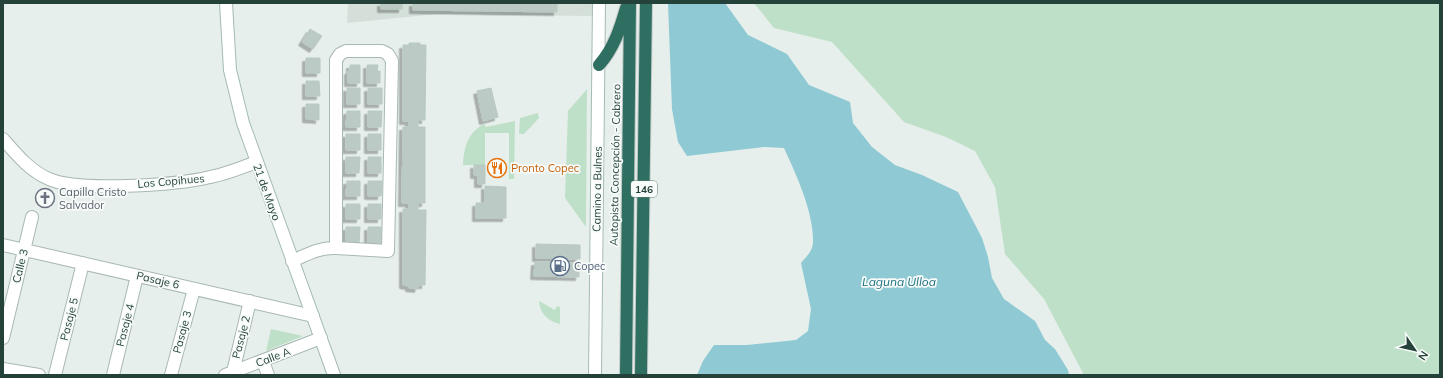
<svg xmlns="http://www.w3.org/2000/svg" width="1443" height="378" font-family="Mulish,sans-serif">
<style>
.built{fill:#d4dfda}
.green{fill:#bfe0c8}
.water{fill:#8ec9d4}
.building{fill:#bbcac4;stroke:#b8c9c2;filter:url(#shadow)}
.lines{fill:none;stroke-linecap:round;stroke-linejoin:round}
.street-casing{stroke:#a8b8b2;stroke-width:14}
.secondary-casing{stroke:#a4bbb3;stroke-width:14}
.highway-casing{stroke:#c2cac8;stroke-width:14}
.street{stroke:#fff;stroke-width:12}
.secondary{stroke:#fff;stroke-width:12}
.highway{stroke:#2f6f62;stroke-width:12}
.labels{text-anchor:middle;stroke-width:3.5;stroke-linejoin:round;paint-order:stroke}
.shield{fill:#f7fbf9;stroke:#637a73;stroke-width:1}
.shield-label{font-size:10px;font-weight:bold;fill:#24423a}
.street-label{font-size:11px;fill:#24423a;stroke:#f7fbf9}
.food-label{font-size:11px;fill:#c56008;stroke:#f7fbf9;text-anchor:start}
.worship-label{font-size:11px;fill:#5b616d;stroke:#f7fbf9;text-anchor:start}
.service-label{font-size:11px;fill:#4e5e75;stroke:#f7fbf9;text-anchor:start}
.water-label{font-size:12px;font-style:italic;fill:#1c6f80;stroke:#f7fbf9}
</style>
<defs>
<filter id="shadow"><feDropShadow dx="-3.5" dy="3.5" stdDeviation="0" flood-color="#0004"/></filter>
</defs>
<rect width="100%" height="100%" fill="#e6efeb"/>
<path class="built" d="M348,3h246v13l-157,-2 -90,9z"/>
<path class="green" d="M754,3h686v372h-356l-40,-76 -39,-45 -10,-67 -20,-36 -29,-14 -42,-15 -72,-80 -58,-14z
M587,89l-1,138 -21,-29 3,-87z
M538,113l1,5 -15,16h-5l1,-16z
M515,121l-1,58h-5v-46h-24v32h-22c1,-17 4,-32 21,-41l2,3z
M539,301l16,9 2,-4 3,1v17c-12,-3 -20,-10 -21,-23z
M271,329l32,7 -37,15z"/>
<path class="water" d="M668,3h57l23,32 39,19 22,31 41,17 3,21 19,24 23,18 27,10 36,17 24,46 6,19 4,21 12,21 31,22 10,19 10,9 13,21 1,5h-372l6,-14 11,-16h33l49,-5 12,-9 3,-22 -10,-46c5,-6 12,-12 12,-21 1,-29 -17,-68 -29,-94l-19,-1 -78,9 -9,-14 -6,-33z"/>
<path class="building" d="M381,3h21v6h-21z
M413,3h144v9l-144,-2z
M310,29l12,7 -9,13 -11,-7z
M409,43h11v2h6l-1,75h-7v4h-9v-3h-6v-76h6z
M306,58h14v15h-14z
M350,65h10v18h-12v-12h2z
M367,65h11l-1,6h3v12h-13z
M306,81h13l1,15h-14z
M347,88h13v16h-13z
M368,88h14v16h-14z
M491,88l7,29 -15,4 -6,-30z
M306,104h13v16l-13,-1z
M347,111h13v16h-14z
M368,111h14l-1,16h-13z
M409,124h9v3h7v76h-7v3h-9v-3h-7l1,-76h6z
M346,134h14v16h-14z
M368,134h13v16h-13z
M346,157h14l-1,16h-13z
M368,157h13v16h-13z
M474,165h11v19h-7v-9h-4z
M347,181h13v15h-14z
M368,181h14l-1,15h-13z
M485,186l21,1v31h-30v-15h9z
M346,204h14v15h-14z
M368,204h13v15h-13z
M409,206h9v4h8l-1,75h-6l-1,4 -9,-1v-2l-6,-1v-76h6z
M346,227h14l-1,16h-13z
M368,227h13v16h-13z
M536,244l44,1v14l-44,-1z
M535,262l44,1v14l-45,-1z"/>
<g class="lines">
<g class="street-casing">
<path id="street" d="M3,139c13,15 27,32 46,40 29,13 128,6 161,-2 16,-3 31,-9 46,-15
M3,245l310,71
M292,261c14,-6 28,-14 44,-13l52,3 4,-190 -4,-7 -6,-3h-36l-6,3 -4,6v188
M3,338l29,-121
M263,361l5,14
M3,369l36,6
M233,372l17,-71
M55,375l28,-112
M113,375l24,-99
M171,375l23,-86
M225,375l96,-37"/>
</g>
<g class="secondary-casing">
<path id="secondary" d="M226,3l4,67 13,53 91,252
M595,375l4,-372"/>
</g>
<g class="highway-casing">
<path id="highway" d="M599,65c15,-17 21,-36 27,-57
M626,375l4,-372
M641,375l5,-372"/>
</g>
<use href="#street" class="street"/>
<use href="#secondary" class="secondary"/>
<use href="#highway" class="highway"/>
</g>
<defs>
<g id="restaurant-ring" transform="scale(1)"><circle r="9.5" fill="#f7fbf9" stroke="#e8710a" stroke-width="1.5"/><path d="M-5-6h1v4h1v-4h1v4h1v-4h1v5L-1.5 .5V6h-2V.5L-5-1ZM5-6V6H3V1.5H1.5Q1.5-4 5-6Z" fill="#e8710a"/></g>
<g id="church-ring" transform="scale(1)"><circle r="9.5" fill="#f7fbf9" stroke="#6b7280" stroke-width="1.5"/><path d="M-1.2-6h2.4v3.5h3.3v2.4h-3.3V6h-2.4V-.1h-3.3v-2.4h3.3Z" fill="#6b7280"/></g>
<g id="fuel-ring" transform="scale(1)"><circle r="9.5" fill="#f7fbf9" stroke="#5c6f8a" stroke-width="1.5"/><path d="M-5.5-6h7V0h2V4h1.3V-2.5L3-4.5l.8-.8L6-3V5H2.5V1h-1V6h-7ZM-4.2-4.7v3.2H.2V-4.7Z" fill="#5c6f8a"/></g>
</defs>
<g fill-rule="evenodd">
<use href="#restaurant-ring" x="497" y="168"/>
<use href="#church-ring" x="45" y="198"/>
<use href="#fuel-ring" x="560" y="266"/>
</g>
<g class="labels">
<rect class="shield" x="631" y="181" width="26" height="16" rx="3"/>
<g class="shield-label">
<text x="644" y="193">146</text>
</g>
<g class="street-label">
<text transform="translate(615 165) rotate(-89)" y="4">Autopista Concepción - Cabrero</text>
<text transform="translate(171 181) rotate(-5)" y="4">Los Copihues</text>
<text transform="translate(597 189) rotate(-89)" y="4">Camino a Bulnes</text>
<text transform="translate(267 192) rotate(70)" y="4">21 de Mayo</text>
<text transform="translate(20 266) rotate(-76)" y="4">Calle 3</text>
<text transform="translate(158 280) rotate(13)" y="4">Pasaje 6</text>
<text transform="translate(69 319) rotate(-76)" y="4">Pasaje 5</text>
<text transform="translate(125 325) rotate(-76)" y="4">Pasaje 4</text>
<text transform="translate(182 332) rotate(-75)" y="4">Pasaje 3</text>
<text transform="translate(241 337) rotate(-76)" y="4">Pasaje 2</text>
<text transform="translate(273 357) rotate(-21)" y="4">Calle A</text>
</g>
<g class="food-label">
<text x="511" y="172">Pronto Copec</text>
</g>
<g class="worship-label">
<text x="59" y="196">Capilla Cristo<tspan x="59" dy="13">Salvador</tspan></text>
</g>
<g class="service-label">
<text x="574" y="270">Copec</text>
</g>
<g class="water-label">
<text x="899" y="286">Laguna Ulloa</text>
</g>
</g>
<rect width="1443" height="378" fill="none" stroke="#24423a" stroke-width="8"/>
<g transform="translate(1415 350) rotate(124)" stroke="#f7fbf9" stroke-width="3" paint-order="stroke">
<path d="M0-3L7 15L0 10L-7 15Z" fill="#24423a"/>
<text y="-6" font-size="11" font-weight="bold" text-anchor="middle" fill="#24423a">N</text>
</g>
</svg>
